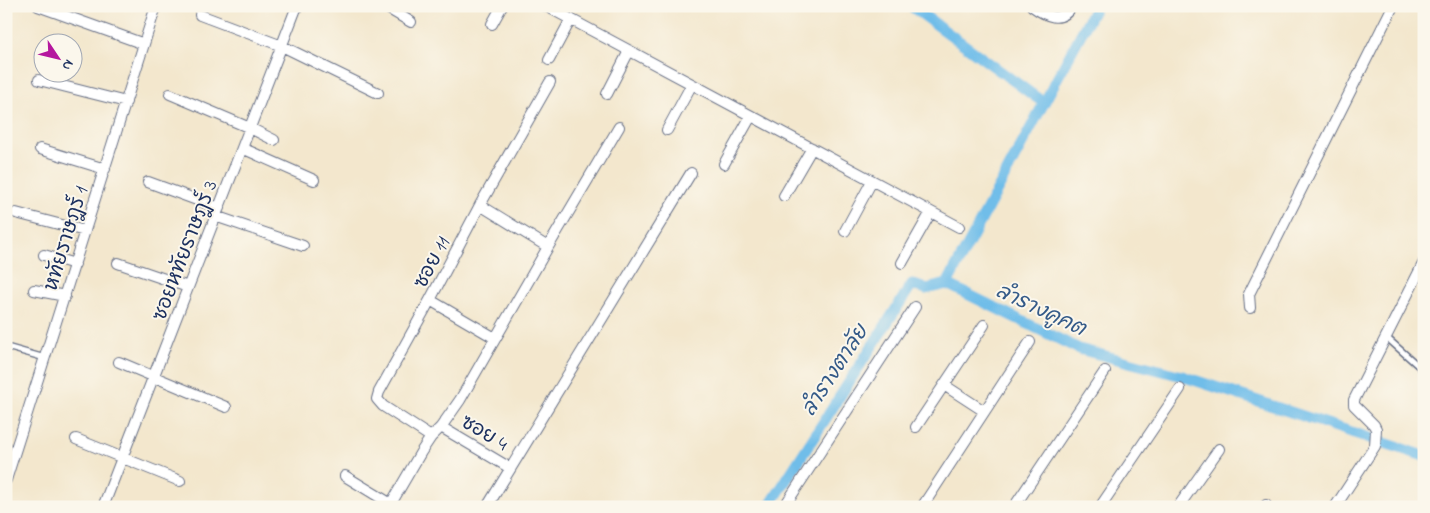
<svg xmlns="http://www.w3.org/2000/svg" width="1430" height="513" font-family="'Indie Flower','Playpen Sans Thai',sans-serif">
<style>
.lines{fill:none;stroke-linecap:round;stroke-linejoin:round}
.canal{stroke:#6fbde9;stroke-width:11}
.service-casing{stroke:#676f85;stroke-width:8}
.minor-casing{stroke:#676f85;stroke-width:12}
.service{stroke:#fff;stroke-width:5}
.minor{stroke:#fff;stroke-width:10}
.labels{text-anchor:middle;stroke-width:4;stroke-linejoin:round;paint-order:stroke}
.street-label{font-size:20px;fill:#1b2f5e;stroke:#fbf7ec}
.water-label{font-size:21px;font-style:italic;fill:#345a88;stroke:#fbf7ec}
</style>
<rect width="100%" height="100%" fill="#fbf7ec"/>
<filter id="ink" filterUnits="userSpaceOnUse"><feTurbulence type="fractalNoise" baseFrequency=".02" numOctaves="2"/><feDisplacementMap in="SourceGraphic" scale="10" xChannelSelector="R" yChannelSelector="G"/><feConvolveMatrix kernelMatrix="1 2 1 2 8 2 1 2 1" color-interpolation-filters="sRGB"/></filter>
<filter id="wash" filterUnits="userSpaceOnUse"><feTurbulence type="fractalNoise" baseFrequency=".0096" numOctaves="4" result="noise"/><feDisplacementMap in="SourceGraphic" scale="20" xChannelSelector="R" yChannelSelector="G"/><feGaussianBlur stdDeviation="1.12" result="paint"/><feColorMatrix in="noise" values="0 0 0 0 0 0 0 0 0 0 0 0 0 0 0 0 0 1.4 0 .05"/><feComposite in="paint" operator="in"/></filter>
<g filter="url(#wash)">
<rect width="100%" height="100%" fill="#f3e7cd"/>
<g class="lines">
<path class="canal" d="M911,6l133,97
M1096,6l-149,278 132,65 103,27 242,80
M769,507l143,-223 14,5 21,-5"/>
</g>
</g>
<g filter="url(#ink)">
<g class="lines">
<g class="service-casing">
<path id="service" d="M1386,337l38,34
M10,348l35,10"/>
</g>
<g class="minor-casing">
<path id="minor" d="M38,6l106,38
M384,6l27,16
M546,6l413,221
M1032,6c14,10 29,18 40,0
M200,15l82,31 96,47
M492,24l10,-18
M549,60l22,-41
M39,80l87,22
M170,94l80,34 24,12
M607,94l22,-43
M667,130l25,-46
M242,148l72,32
M40,149l65,20
M724,164l27,-48
M148,182l71,26
M784,196l28,-48
M480,205l68,42
M16,213l69,18
M215,216l88,30
M845,231l27,-50
M44,255l31,9
M118,263l70,24
M902,263l29,-51
M34,290l31,6
M430,300l65,38
M1250,308l-1,-14 144,-288
M119,362l107,45
M944,385l40,26
M441,427l69,41
M916,427l68,-102
M431,437l-48,-31 -6,-7 2,-7 51,-92 50,-95 70,-123
M76,439l104,42
M345,476l46,28
M6,480l150,-474
M103,507l194,-501
M389,507l32,-55 10,-15 10,-10 19,-27 88,-153 71,-120
M487,507l204,-334
M784,507l131,-200
M922,507l108,-165
M1014,507l91,-136
M1100,507l80,-118
M1178,507l41,-58
M1265,507l1,-2
M1335,507l40,-61 1,-17 -2,-4 -20,-20v-5l70,-138"/>
</g>
<use href="#service" class="service"/>
<use href="#minor" class="minor"/>
</g>
</g>
<g class="labels">
<g class="street-label">
<text transform="translate(65 238) rotate(-73)" y="7">หทัยราษฎร์ 1</text>
<text transform="translate(184 250) rotate(-69)" y="7">ซอยหทัยราษฎร์ 3</text>
<text transform="translate(431 262) rotate(-62)" y="7">ซอย 11</text>
<text transform="translate(485 432) rotate(31)" y="7">ซอย 4</text>
</g>
<g class="water-label">
<text transform="translate(1041 309) rotate(25)" y="7">ลำรางคูคต</text>
<text transform="translate(834 370) rotate(-57)" y="7">ลำรางตาลัย</text>
</g>
</g>
<rect width="1430" height="513" fill="none" stroke="#fbf7ec" stroke-width="25"/>
<g transform="translate(58 58) rotate(125)"><circle r="24" fill="#fbf7ec" stroke="#a1a7b3"/>
<path d="M0-4L9 19L0 12L-9 19Z" fill="#b5179e"/>
<text y="-8" font-size="14" font-weight="bold" text-anchor="middle" fill="#1b2f5e">N</text>
</g>
</svg>
